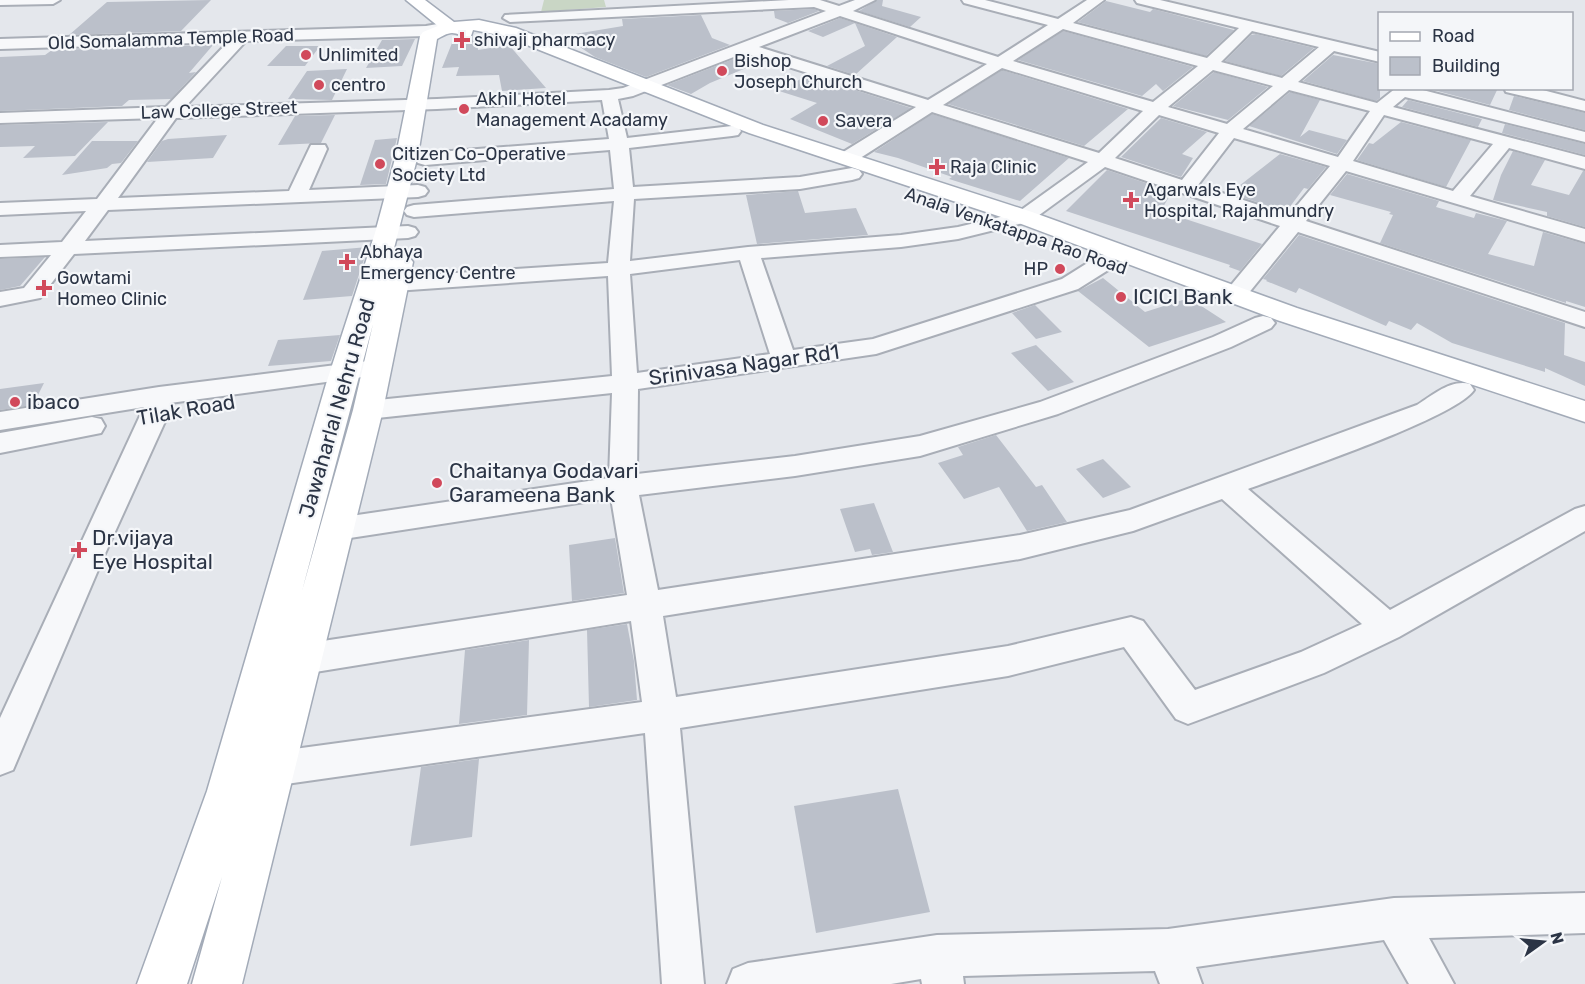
<svg xmlns="http://www.w3.org/2000/svg" width="1585" height="984" font-family="Rubik,sans-serif">
<style>
.green{fill:#c9d6c5}
.building{fill:#bbc0ca}
.lines{fill:none;stroke-linecap:round;stroke-linejoin:round}
.minor-casing{stroke:#a9aeb7;stroke-width:4}
.major-casing{stroke:#a3abb8;stroke-width:3}
.minor{fill:#f7f8fa;fill-rule:evenodd}
.major{fill:#fff;fill-rule:evenodd}
.poi-dot{fill:#d1495b;stroke:#f4f6f9;stroke-width:2}
.labels{text-anchor:middle;stroke-width:4.5;stroke-linejoin:round;paint-order:stroke}
.far-street-label{font-size:18px;fill:#2b3445;stroke:#f4f6f9}
.far-poi-label{font-size:18px;fill:#2b3445;stroke:#f4f6f9;text-anchor:start}
.poi-label{font-size:21px;fill:#2b3445;stroke:#f4f6f9;text-anchor:start}
.street-label{font-size:21px;fill:#2b3445;stroke:#f4f6f9}
</style>
<rect width="100%" height="100%" fill="#e4e7ec"/>
<path class="green" d="M544,0h60l2,7 -65,5z"/>
<path class="building" d="M211,0l-30,31 -112,4 38,-33z
M877,0h6l-1,6 39,11 -11,10 -51,-16z
M1106,1l44,11 3,-3 81,21 -28,26 -128,-34z
M814,9l5,2 -31,12 -13,-5 -1,-7z
M701,15l11,23 18,7 -84,32 -51,-20 -32,-21 60,-10 -1,-7z
M840,18l57,19 -42,38 -28,-9 38,-20 -10,-23 -32,14 -15,-6z
M1063,31l130,36 -30,24 -7,-7 -14,12 -124,-36z
M1256,34l58,14 -33,28 -56,-15 26,-26z
M477,37l1,13 31,-5 37,43 -44,3 -3,-16 -43,1 3,-9 -17,1 12,-30z
M415,39l-13,27 -36,2 16,-28z
M213,45l-24,28 7,-1 -25,27 -42,1 -7,6 -122,5v-54l45,-2 7,-5z
M286,46h34l-15,20h-38z
M744,55l19,6 -53,22 -19,11 -24,-9z
M1333,55l47,9v34l-4,3 -73,-20z
M347,69l-15,31 -44,-1 19,-28z
M1002,70l126,39 -44,37 -136,-42z
M1214,72l54,15 -40,33 -55,-14z
M808,75l103,33 -59,36 -62,-25 27,-16 -38,-12z
M1426,88h72l-8,17z
M1290,92l30,8 -20,37 9,-7 38,10 -10,14 -88,-28z
M1514,96l71,17v17l-76,-20z
M1408,100l74,19 -4,8 -76,-20z
M932,114l137,44 -49,43 -71,-22 3,-2 -54,-19 -24,-6z
M335,115l-14,28 -43,2 17,-29z
M1161,118l46,14 -25,22 11,4 -12,19 -60,-20z
M108,122l-33,34 -52,2 12,-12 -35,1v-22z
M1401,122l70,18 -25,47 -89,-27 12,-17 4,1z
M1505,124l80,20v11l-83,-22z
M227,135l-14,23 -66,4 15,-21 6,-2z
M397,138l-11,46 -26,1 15,-45z
M92,141h46l-17,22 -9,1 -5,4 -45,7z
M1513,151l32,9 -14,25 38,10 14,-24h2v56l-38,-11v-4l-54,-12 8,-25z
M1280,154l46,13 -18,22 -4,-1 -18,24 -56,-19z
M1107,170l65,22 -15,25 7,-5 98,32 -22,27 -11,-4 1,-2 -164,-54z
M1347,174l92,27 -3,6 38,11 2,-5 31,8 -19,33 46,12 9,-34 42,12v63l-19,-6v2l-186,-60 13,-28 -4,-1 2,-2 -61,-17z
M798,191l7,22 51,-5 12,27 -111,9 -11,-49z
M1299,235l266,88 -1,32 21,7v24l-40,-18v4l-93,-29 -35,-20 -6,7 -22,-9 -3,5 -87,-38 -3,5 -30,-12 1,-1 -4,-1z
M368,247l-16,49 -49,4 19,-49z
M45,257l-25,29 -20,4v-31z
M1103,278l42,34 44,-14 37,24 -77,25 -71,-56z
M1035,305l27,27 -26,7 -24,-26z
M340,335l-9,26 -63,5 10,-26z
M1036,345l38,37 -26,9 -37,-38z
M44,383l-11,22 -33,5v-21z
M996,435l40,52 6,-2 25,37 -40,9 -28,-44 -35,12 -26,-36 25,-8 -5,-8z
M1103,459l28,28 -28,11 -27,-29z
M874,503l19,49 -21,3 -2,-6 -15,3 -15,-43z
M615,538l9,55 -52,8 -3,-56z
M627,624l7,37 3,39 -48,7 -2,-77z
M529,640l-2,75 -68,9 6,-74z
M479,759l-7,78 -62,9 11,-79z
M898,789l32,123 -114,21 -22,-127z"/>
<g class="lines">
<g class="minor-casing">
<path id="minor" d="M0,0h60l-7,4 -53,1z
M789,0h31l19,6 16,-6h20l-22,11 145,46 50,-32 -84,-22 -2,-3h23l73,19 29,-19h17l-31,23 134,35 32,-30 -102,-25 -2,-3h25l220,52v10l-46,-11 -36,31 79,21 19,-15h19l170,44v10l-180,-45 -12,10 192,50v12l-76,-21 -39,48 115,33v13l-239,-71 -40,50 279,91v15l-287,-95 -55,68 -8,2 -8,-2 -3,-5 3,-5 53,-64 -175,-59 -74,54 -73,18 -57,8 -140,11 32,92 80,-11 189,-60 35,-22 8,-2 8,2 3,5 -3,5 -35,22 -202,65 -238,35 -1,85 158,-18 125,-20 120,-34 173,-65 42,-19 8,-2 8,2 4,5 -4,5 -40,19 -173,67 -138,42 -125,20 -156,19 19,95 362,-55 110,-25 287,-105c16,-10 34,-26 53,-21l4,6c-18,28 -186,84 -226,99l142,121 185,-101 10,-3v25l-186,106 -75,36 -136,51 -12,-5 -52,-72 -116,29 -328,52 24,256h-42l-17,-251 -373,53 -13,-5 -5,-12 5,-12 13,-5 370,-50 -11,-81 -328,53 -12,-5 -5,-10 5,-10 12,-5 324,-49 -16,-97 -274,42 -10,-3 -5,-8 5,-8 10,-3 272,-40 3,-85 -244,26 -9,-3 -4,-6 4,-6 9,-3 244,-25 -4,-100 -213,15 -8,-2 -3,-5 3,-5 8,-2 213,-14 6,-62 -200,16 -7,-2 -3,-4 3,-4 7,-2 200,-16 -4,-39 -185,15 -7,-2 -2,-4 2,-4 7,-2 184,-14 -7,-39 -165,9 -261,9 -58,80 171,-7 20,-42 2,-4h14l2,4 -18,41 109,-5 7,2 3,4 -3,4 -7,2 -310,13 -23,31 323,-15 7,2 3,4 -3,4 -7,2 -334,16 -34,44 -40,8v-14l24,-4 27,-33 -51,2v-12l62,-3 24,-31 -86,4v-12l97,-4 61,-81 -158,5v-10l166,-6 62,-65 -228,7v-10l426,-13 23,-4 7,4 -2,3 -28,7 -180,5 -61,66 252,-8 172,-9 14,-2 203,-77 -12,-4 -304,15 -7,-4 2,-3zM840,16l147,48 -59,36 -169,-53zM1063,29l135,37 -45,36 -140,-41zM1252,31l67,16 -37,31 -61,-16zM744,53l172,54 -76,47 -2,4 2,4h14l78,-50 156,50 -71,51 -59,14 -57,8 -153,12 -118,14 4,-62 166,-10 52,-9 7,-2 3,-4 -3,-4 -7,-2 -52,9 -167,10 -4,-39 103,-12 6,-1 3,-4 -3,-4 -6,-1 -105,12 -9,-39 15,-3zM1002,68l141,43 -44,42 -156,-48zM1213,70l60,16 -46,38 -59,-17zM1289,90l81,21 -32,46 -95,-28zM1159,115l60,18 -37,47 -67,-22zM1384,115l109,29 -40,47 -100,-30zM1234,138l96,28 -41,49 -91,-30zM740,260l30,94 -133,19 -7,-99zM1222,499l140,125 -61,28 -106,38 -52,-69 -12,-4 -123,29 -332,51 -13,-81 357,-57 113,-28z
M1504,88h31l50,13v10l-79,-19z
M376,360l9,2 3,6 -3,6 -215,29 -2,12 -64,141 -91,214 -13,5v-57l144,-311 -144,23v-18l159,-25z
M92,417l9,2 4,7 -4,7 -101,20v-20z
M1585,893v40l-156,5 25,46h-45l-25,-44 -188,27 6,17h-42l-5,-13 -192,5 1,8h-42l-1,-5 -30,5h-164l6,-15 15,-6 189,-28 231,-6 226,-31z"/>
</g>
<g class="major-casing">
<path id="major" d="M406,0h19l29,22 25,-2 37,8 247,97 269,87 265,96 288,93v21l-308,-102 -261,-98 -267,-89 -245,-97 -31,-6 -2,6c-8,2 -12,-3 -19,-3 -5,0 -11,4 -15,6l-19,116 -26,101 8,-2 9,3 4,5 -30,148 -141,574h-50l30,-107 -35,107h-50l70,-193 119,-407 49,-151 21,-78 24,-119 3,-4 15,-6zM373,324l-20,86 -51,181z"/>
</g>
<use href="#minor" class="minor"/>
<use href="#major" class="major"/>
</g>
<g class="poi-dot">
<path d="M459 31h6v6h6v6h-6v6h-6v-6h-6v-6h6z"/>
<circle cx="306" cy="55" r="6"/>
<circle cx="722" cy="71" r="6"/>
<circle cx="319" cy="85" r="6"/>
<circle cx="464" cy="109" r="6"/>
<circle cx="823" cy="121" r="6"/>
<circle cx="380" cy="164" r="6"/>
<path d="M934 158h6v6h6v6h-6v6h-6v-6h-6v-6h6z"/>
<path d="M1128 191h6v6h6v6h-6v6h-6v-6h-6v-6h6z"/>
<path d="M344 253h6v6h6v6h-6v6h-6v-6h-6v-6h6z"/>
<circle cx="1060" cy="269" r="6"/>
<path d="M41 279h6v6h6v6h-6v6h-6v-6h-6v-6h6z"/>
<circle cx="1121" cy="297" r="6"/>
<circle cx="15" cy="402" r="6"/>
<circle cx="437" cy="483" r="6"/>
<path d="M76 541h6v6h6v6h-6v6h-6v-6h-6v-6h6z"/>
</g>
<g class="labels">
<g class="far-street-label">
<text transform="translate(171 39) rotate(-2)" y="6">Old Somalamma Temple Road</text>
<text transform="translate(219 110) rotate(-2)" y="6">Law College Street</text>
<text transform="translate(1016 231) rotate(19)" y="6">Anala Venkatappa Rao Road</text>
</g>
<g class="far-poi-label">
<text x="474" y="46">shivaji pharmacy</text>
<text x="318" y="61">Unlimited</text>
<text x="734" y="67">Bishop<tspan x="734" dy="21">Joseph Church</tspan></text>
<text x="331" y="91">centro</text>
<text x="476" y="105">Akhil Hotel<tspan x="476" dy="21">Management Acadamy</tspan></text>
<text x="835" y="127">Savera</text>
<text x="392" y="160">Citizen Co-Operative<tspan x="392" dy="21">Society Ltd</tspan></text>
<text x="950" y="173">Raja Clinic</text>
<text x="1144" y="196">Agarwals Eye<tspan x="1144" dy="21">Hospital, Rajahmundry</tspan></text>
<text x="360" y="258">Abhaya<tspan x="360" dy="21">Emergency Centre</tspan></text>
<text x="1048" y="275" text-anchor="end">HP</text>
<text x="57" y="284">Gowtami<tspan x="57" dy="21">Homeo Clinic</tspan></text>
</g>
<g class="poi-label">
<text x="1133" y="304">ICICI Bank</text>
<text x="27" y="409">ibaco</text>
<text x="449" y="478">Chaitanya Godavari<tspan x="449" dy="24">Garameena Bank</tspan></text>
<text x="92" y="545">Dr.vijaya<tspan x="92" dy="24">Eye Hospital</tspan></text>
</g>
<g class="street-label">
<text transform="translate(744 365) rotate(-8)" y="7">Srinivasa Nagar Rd1</text>
<text transform="translate(337 408) rotate(-74)" y="7">Jawaharlal Nehru Road</text>
<text transform="translate(186 410) rotate(-10)" y="7">Tilak Road</text>
</g>
</g>
<rect x="1378" y="12" width="195" height="78" fill="#f4f6f9" stroke="#a4a8b1" stroke-width="1.5"/>
<rect x="1390" y="32" width="30" height="9" fill="#ffffff" stroke="#a4a8b1" stroke-width="1.5"/>
<text x="1432" y="42" font-size="18" fill="#2b3445">Road</text>
<rect x="1390" y="57" width="30" height="18" fill="#bbc0ca" stroke="#a4a8b1" stroke-width="1.5"/>
<text x="1432" y="72" font-size="18" fill="#2b3445">Building</text>
<g transform="translate(1543 942) rotate(75)" stroke="#f4f6f9" stroke-width="4.5" paint-order="stroke">
<path d="M0-4.5L10 22L0 15L-10 22Z" fill="#2b3445"/>
<text y="-9" font-size="16" font-weight="bold" text-anchor="middle" fill="#2b3445">N</text>
</g>
</svg>
